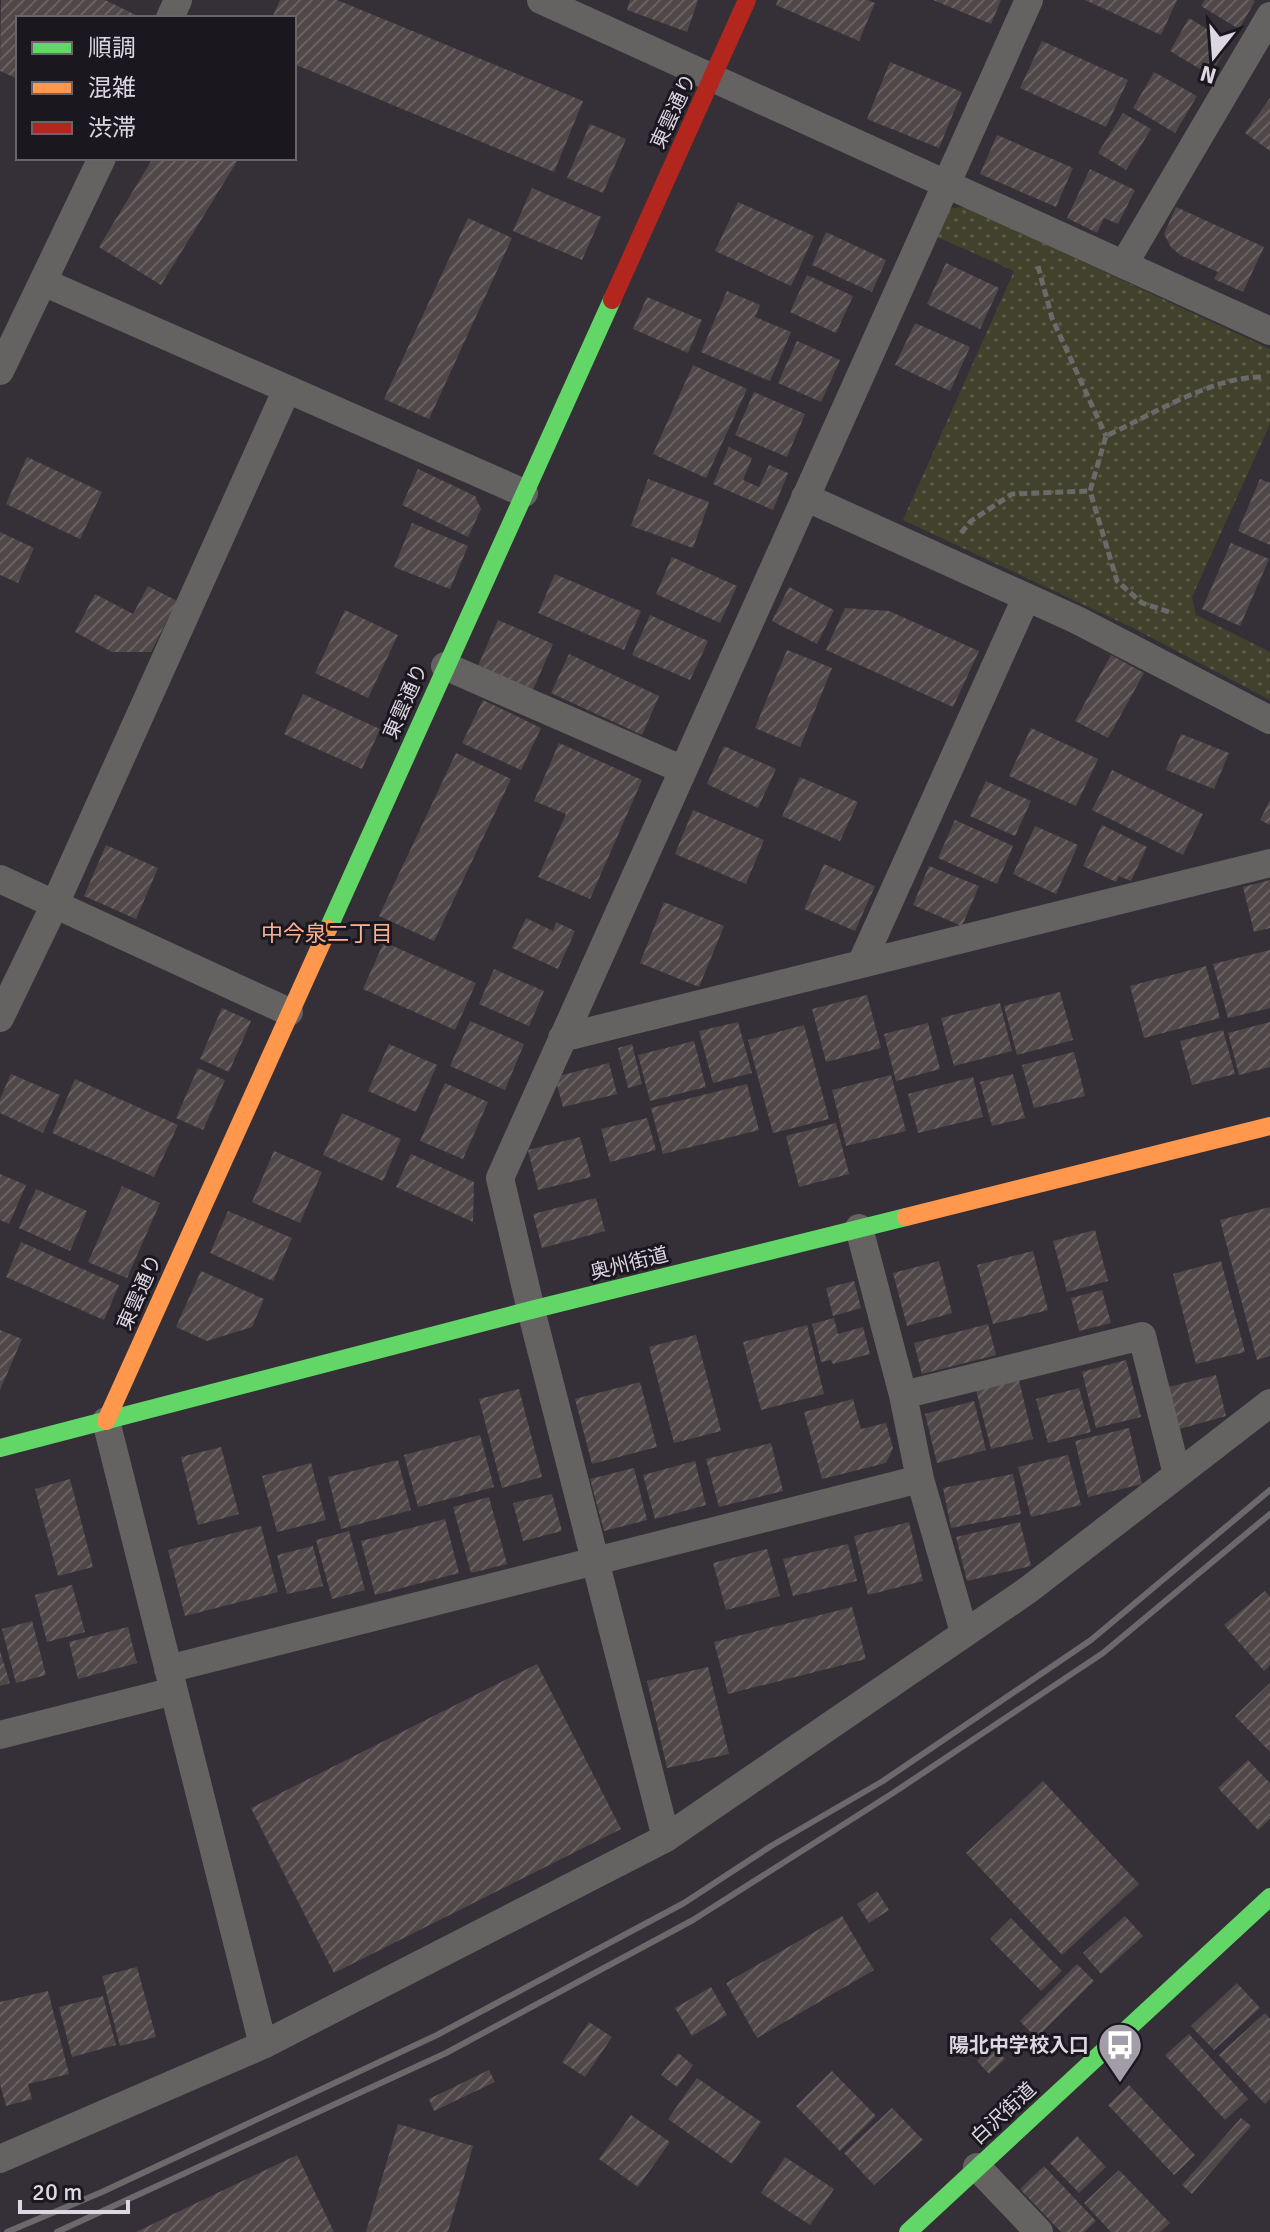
<svg xmlns="http://www.w3.org/2000/svg" width="1270" height="2232" font-family="Signika,'Noto Sans JP',sans-serif">
<style>
.park{fill:url(#park-dots)}
.building{fill:url(#building-hatch)}
.lines{fill:none;stroke-linecap:round;stroke-linejoin:round}
.path{stroke:#6b6a6b;stroke-width:5;stroke-dasharray:8 4;stroke-linecap:butt}
.street{stroke:#656362;stroke-width:28}
.fast{stroke:#63d668;stroke-width:18}
.slow{stroke:#ff974d;stroke-width:18}
.jam{stroke:#b3261e;stroke-width:18}
.rail{stroke:#6c696c;stroke-width:6}
.labels{text-anchor:middle;stroke-width:6;stroke-linejoin:round;paint-order:stroke}
.street-label{font-size:20px;fill:#ddd7e1;stroke:#1b171e}
.poi-label{font-size:20px;font-weight:bold;fill:#ddd7e1;stroke:#1b171e;text-anchor:end}
.neighbourhood-label{font-size:22px;fill:#feb093;stroke:#1b171e}
</style>
<defs>
<pattern id="park-dots" width="8" height="8" patternUnits="userSpaceOnUse" patternTransform="scale(2)"><rect width="8" height="8" fill="#41412c"/><path d="M2 2h.1M6 6h.1" fill="none" stroke="#5c5c4a" stroke-width="1.8" stroke-linecap="round"/></pattern>
<pattern id="building-hatch" width="6" height="6" patternUnits="userSpaceOnUse" patternTransform="scale(2)"><rect width="6" height="6" fill="#504748"/><path d="M-1 1l2-2M0 6l6-6M5 7l2-2" fill="none" stroke="#696162"/></pattern>
</defs>
<rect width="100%" height="100%" fill="#353038"/>
<path class="park" d="M965,207l305,142v75l-78,173 4,18 74,37v48l-139,-73 -228,-107 111,-249 -79,-35 10,-21 6,-7z"/>
<path class="building" d="M1,0h104l37,18h-124v61l-18,-8z
M280,0h57l246,101 -29,71 -260,-108v-46h-22z
M630,0h68l-11,32 -60,-22z
M778,0h89l8,3 -16,38 -83,-36z
M933,0h68l-10,24z
M1085,0h92l-16,35z
M1205,0h48l2,1 -16,28 -38,-23z
M1189,18l41,25 -20,32 -40,-24z
M1042,41l86,39 -22,47 -86,-39z
M890,62l72,30 -23,56 -72,-29z
M1154,72l43,24 -22,37 -42,-25z
M1270,98v53l-25,-18z
M1123,113l28,16 -25,41 -28,-17z
M590,124l36,15 -23,54 -36,-15z
M997,135l76,33 -17,39 -76,-33z
M153,158h86l-78,127 -62,-38z
M1090,169l45,21 -17,34 -14,-6 -7,15 -30,-15z
M532,188l69,29 -19,43 -69,-29z
M738,202l76,34 -23,50 -76,-35z
M1176,207l88,40 -21,45 -29,-13 4,-7 -38,-17 -9,-8 -7,-13z
M468,218l44,20 -83,181 -45,-20z
M826,232l60,28 -14,32 -60,-27z
M946,263l53,25 -19,41 -53,-25z
M807,275l46,21 -17,37 -46,-21z
M727,291l33,14 -5,12 36,15 -21,49 -69,-29z
M647,297l55,23 -14,33 -55,-24z
M915,323l55,24 -20,44 -55,-26z
M797,341l43,19 -19,42 -43,-19z
M693,365l54,24 -41,89 -53,-24z
M754,392l51,22 -18,43 -52,-22z
M729,447l23,11 -9,22 16,7 10,-22 19,8 -15,37 -60,-26z
M27,457l75,35 -22,47 -74,-35z
M418,469l57,27 6,13 -13,28 -66,-32z
M648,479l61,23 -16,46 -62,-22z
M1260,479l10,4v62l-32,-14z
M412,523l56,23 -18,43 -56,-22z
M0,532l34,16 -16,35 -18,-8z
M1231,543l38,16 -29,67 -38,-17z
M672,557l65,29 -17,37 -64,-29z
M555,574l86,37 -17,39 -86,-37z
M148,586l29,15 -26,51h-39l-37,-20 20,-38 38,20z
M789,587l45,23 -17,34 -45,-23z
M845,608l44,3 90,40 -26,56 -127,-57z
M345,610l53,25 -30,63 -53,-25z
M650,615l58,26 -18,39 -58,-25z
M498,620l55,24 -21,48 -55,-24z
M787,650l45,18 -32,79 -45,-19z
M569,654l90,42 -17,39 -91,-42z
M1111,655l33,18 -36,65 -33,-17z
M303,694l77,35 -18,40 -78,-35z
M483,700l58,28 -20,42 -59,-27z
M1031,728l67,31 -22,47 -67,-30z
M1181,734l48,19 -15,36 -48,-19z
M559,743l83,37 -52,119 -52,-22 28,-63 -32,-13z
M724,746l52,23 -18,39 -51,-24z
M456,753l55,26 -77,162 -55,-25z
M1112,770l91,44 -20,41 -91,-45z
M800,777l58,25 -18,39 -58,-25z
M986,781l45,20 -16,35 -45,-20z
M1270,800v25l-10,-5z
M693,810l71,30 -18,44 -71,-30z
M955,820l58,26 -16,38 -59,-26z
M1102,825l45,22 -16,34 -12,-5 -3,6 -33,-16z
M1035,826l43,19 -22,49 -43,-20z
M106,845l52,23 -22,51 -52,-23z
M824,864l51,22 -20,45 -51,-22z
M929,866l50,20 -17,40 -49,-21z
M1270,880v48l-16,4 -11,-45z
M664,902l60,24 -25,61 -59,-24z
M526,918l27,13 3,-9 19,9 -17,38 -46,-21z
M384,942l92,41 -21,47 -92,-41z
M1270,950v58l-42,10 -15,-54z
M1206,966l14,52 -76,20 -14,-52z
M494,969l50,22 -15,35 -50,-22z
M1060,992l13,48 -56,15 -13,-49z
M867,995l14,53 -55,14 -14,-53z
M1000,1003l12,48 -58,15 -13,-48z
M222,1008l29,13 -22,51 -29,-13z
M470,1021l54,23 -19,46 -55,-24z
M738,1022l14,51 -39,10 -14,-52z
M1270,1022v45l-31,8 -11,-42z
M928,1023l12,46 -44,12 -12,-47z
M804,1025l25,94 -56,14 -25,-93z
M1223,1030l12,44 -43,11 -12,-44z
M694,1041l12,46 -56,14 -12,-46z
M389,1044l48,21 -21,47 -48,-21z
M632,1044l10,40 -14,4 -10,-40z
M1074,1052l11,44 -51,12 -12,-43z
M609,1063l8,31 -54,13 -8,-30z
M198,1068l27,12 -22,50 -27,-12z
M11,1074l49,21 -17,38 -43,-20v-14z
M1013,1074l12,44 -33,8 -12,-44z
M891,1075l15,56 -60,15 -14,-56z
M973,1077l10,40 -65,16 -10,-39z
M75,1079l103,46 -24,52 -102,-44z
M445,1083l43,19 -25,57 -43,-18z
M747,1084l12,46 -96,24 -12,-46z
M342,1113l59,26 -18,42 -60,-26z
M647,1118l9,32 -46,12 -9,-33z
M836,1123l13,51 -50,13 -13,-51z
M580,1137l11,40 -53,13 -10,-40z
M274,1151l48,21 -22,51 -48,-21z
M411,1154l63,28 -1,40 -77,-35z
M0,1174l26,11 -17,39 -9,-4z
M122,1186l38,17 -33,75 -39,-16z
M36,1189l51,22 -17,40 -51,-23z
M596,1198l9,33 -63,17 -9,-34z
M1270,1207v149l-13,4 -37,-140z
M228,1211l64,27 -19,43 -63,-28z
M1095,1230l13,51 -41,11 -14,-51z
M21,1242l98,43 -15,35 -98,-43z
M1033,1251l15,59 -55,14 -16,-59z
M939,1261l13,52 -45,13 -14,-53z
M1221,1261l24,91 -49,12 -23,-90z
M201,1271l63,28 -12,28 -45,14 -31,-14z
M854,1281l7,27 -28,8 -7,-28z
M1102,1290l9,33 -32,8 -8,-33z
M834,1318l4,16 25,-7 7,27 -37,10 -2,-4 -10,2 -9,-38z
M988,1324l8,31 -74,19 -8,-31z
M807,1325l17,69 -63,16 -18,-68z
M0,1330l22,9 -22,51z
M696,1335l25,96 -47,12 -25,-96z
M1126,1360l15,57 -45,11 -14,-56z
M1216,1375l10,41 -50,14 -11,-42z
M1019,1380l14,59 -42,10 -15,-59z
M640,1382l17,65 -65,17 -17,-65z
M1079,1388l12,44 -43,11 -12,-44z
M519,1389l23,88 -40,11 -23,-89z
M853,1399l8,30 25,-6 7,25 -7,15 -64,16 -18,-67z
M974,1401l12,49 -49,13 -12,-49z
M1129,1428l13,56 -54,13 -13,-56z
M480,1435l14,52 -76,20 -14,-52z
M771,1443l12,48 -64,16 -13,-48z
M221,1447l18,67 -41,11 -17,-68z
M1068,1455l13,50 -50,12 -13,-50z
M398,1460l13,50 -70,19 -13,-52z
M695,1461l11,44 -51,14 -12,-44z
M311,1463l15,57 -49,12 -15,-56z
M634,1468l13,52 -43,11 -14,-52z
M1013,1474l8,40 -70,14 -8,-40z
M70,1479l23,88 -35,9 -23,-87z
M552,1494l10,37 -39,10 -10,-38z
M489,1497l18,67 -36,9 -18,-66z
M445,1519l14,54 -84,22 -14,-54z
M909,1522l14,59 -55,14 -14,-59z
M1020,1522l11,44 -64,15 -11,-44z
M261,1526l17,66 -93,24 -17,-66z
M349,1531l16,59 -33,9 -16,-59z
M848,1544l9,37 -64,15 -10,-37z
M313,1546l10,40 -36,8 -10,-39z
M767,1549l13,47 -54,14 -13,-47z
M72,1585l13,47 -38,10 -12,-47z
M1265,1591l5,6v68l-6,6 -40,-46z
M852,1607l14,52 -138,35 -14,-52z
M32,1621l14,54 -30,8 -14,-54z
M128,1627l9,36 -59,16 -9,-37z
M0,1651l10,32 -10,3z
M537,1664l84,165 -287,144 -83,-165z
M708,1667l21,87 -62,14 -20,-87z
M1270,1683v69l-35,-36z
M1248,1760l22,23v36l-12,11 -40,-42z
M1043,1781l96,103 -77,71 -96,-102z
M877,1891l12,19 -20,13 -12,-19z
M842,1916l32,54 -117,68 -31,-55z
M1125,1916l18,20 -42,38 -18,-21z
M1011,1918l51,53 -21,20 -51,-52z
M1077,1964l17,17 -58,57 -16,-17z
M137,1967l19,70 -36,9 -18,-70z
M1237,1983l23,25 -46,42 -23,-24z
M711,1987l16,28 -35,21 -17,-28z
M48,1991l21,83 -41,10 4,15 -26,7 -6,-22v-82z
M103,1996l13,49 -44,12 -13,-50z
M1265,2013l5,6v80l-5,5 -46,-49z
M589,2022l23,15 -27,40 -23,-15z
M1189,2034l59,65 -23,21 -60,-65z
M992,2046l13,13 -16,15 -12,-13z
M678,2053l15,12 -16,22 -16,-12z
M489,2070l6,12 -61,29 -5,-12z
M832,2071l44,45 -36,35 -44,-45z
M697,2078l64,44 -29,42 -64,-45z
M1129,2085l66,70 -21,20 -66,-70z
M892,2108l31,32 -49,45 -30,-32z
M631,2115l39,27 -32,45 -39,-28z
M1241,2118l10,8 -59,68 -10,-9z
M398,2124l75,22 -25,86h-82z
M1077,2136l29,31 -27,26 -29,-30z
M297,2155l37,77h-198z
M785,2157l49,32 -24,36 -49,-32z
M1044,2166l52,55 -12,11h-23l-41,-43z
M1119,2170l51,53 -10,9h-49l-27,-29z"/>
<g class="lines">
<path class="path" d="M1038,266l14,52 54,118
M961,533l10,-12 41,-27 78,-3
M1169,612l-27,-9 -25,-22 -27,-90 16,-55c45,-21 106,-59 155,-59"/>
<path class="street" d="M541,0l729,331
M170,18l8,-18
M1124,264l146,-248
M43,282l481,211
M0,371l102,-213
M805,497l272,123 193,100
M445,666l236,103
M0,879l289,133
M861,964l165,-366
M0,1018l55,-114 232,-515
M562,1038l708,-175
M859,1228l44,167 17,84 44,153
M903,1395l239,-59 35,138
M106,1421l157,624
M168,1669l752,-190
M0,1735l174,-44
M666,1838l-135,-528 -31,-132 529,-1178
M0,2159l263,-114 403,-207 362,-248 242,-187
M977,2167l62,65"/>
<path class="fast" d="M328,929l284,-629
M0,1448l531,-138 375,-93
M908,2232l362,-335"/>
<path class="slow" d="M906,1217l364,-91
M106,1421l222,-492"/>
<path class="jam" d="M612,300l135,-300"/>
<path class="rail" d="M7,2232l95,-40 335,-157 247,-132 87,-57 112,-65 208,-141 179,-150
M57,2232l389,-179 247,-133 200,-127 210,-140 167,-139"/>
</g>
<defs>
<g id="bus-pin" transform="scale(2.3)"><path d="M0 17L-7.5 6A9.5 9.5 0 1 1 7.5 6Z" fill="#a29da6" stroke="#1b171e"/><path d="M-5-6H5V4H4V6H2V4H-2V6H-4V4H-5ZM-3.5-4V0h7V-4ZM-3.5 1.2v1.5H-2V1.2ZM2 1.2v1.5H3.5V1.2Z" fill="#fff"/></g>
</defs>
<g fill-rule="evenodd">
<use href="#bus-pin" x="1120" y="2045"/>
</g>
<g class="labels">
<g class="street-label">
<text transform="translate(673 111) rotate(-65)" y="7">東雲通り</text>
<text transform="translate(405 701) rotate(-66)" y="7">東雲通り</text>
<text transform="translate(629 1263) rotate(-14)" y="7">奥州街道</text>
<text transform="translate(139 1292) rotate(-66)" y="7">東雲通り</text>
<text transform="translate(1003 2113) rotate(-43)" y="7">白沢街道</text>
</g>
<g class="poi-label">
<text x="1089" y="2052">陽北中学校入口</text>
</g>
<g class="neighbourhood-label">
<text x="327" y="941">中今泉二丁目</text>
</g>
</g>
<rect x="16" y="16" width="280" height="144" fill="#1b171e" stroke="#69646c" stroke-width="2"/>
<rect x="32" y="42" width="40" height="12" fill="#63d668" stroke="#69646c" stroke-width="2"/>
<text x="88" y="56" font-size="24" fill="#ddd7e1">順調</text>
<rect x="32" y="82" width="40" height="12" fill="#ff974d" stroke="#69646c" stroke-width="2"/>
<text x="88" y="96" font-size="24" fill="#ddd7e1">混雑</text>
<rect x="32" y="122" width="40" height="12" fill="#b3261e" stroke="#69646c" stroke-width="2"/>
<text x="88" y="136" font-size="24" fill="#ddd7e1">渋滞</text>
<g transform="translate(1214 56) rotate(197)" stroke="#1b171e" stroke-width="6" paint-order="stroke">
<path d="M0-6L14 30L0 20L-14 30Z" fill="#ddd7e1"/>
<text y="-12" font-size="22" font-weight="bold" text-anchor="middle" fill="#ddd7e1">N</text>
</g>
<path d="M20 2200v12h108v-12" fill="none" stroke="#ddd7e1" stroke-width="4"/>
<text x="32" y="2200" font-size="24" fill="#ddd7e1" stroke="#1b171e" stroke-width="6" paint-order="stroke">20 m</text>
</svg>
